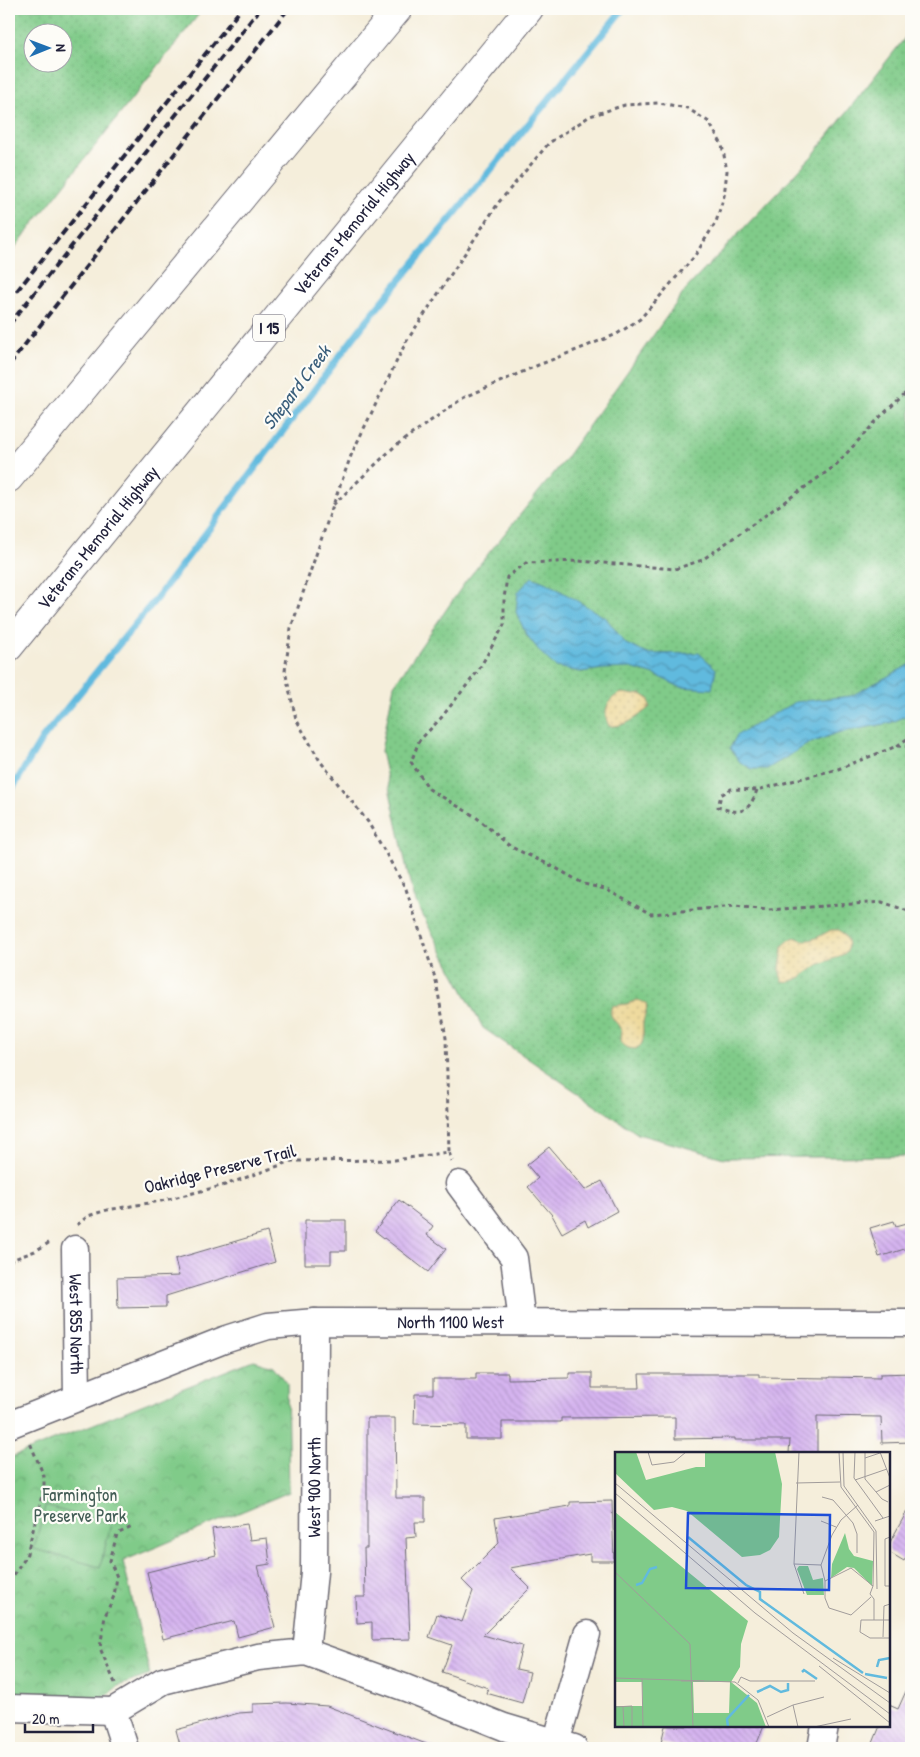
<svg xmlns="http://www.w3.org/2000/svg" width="920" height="1757" font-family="'Patrick Hand',sans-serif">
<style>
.grass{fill:url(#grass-dots);stroke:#517662;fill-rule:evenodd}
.sand{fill:url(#sand-dots);stroke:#887e6c}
.park{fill:url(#park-crowns);stroke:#517662}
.pitch{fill:#80cb89;stroke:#517662}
.water{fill:url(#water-waves);stroke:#426e8c}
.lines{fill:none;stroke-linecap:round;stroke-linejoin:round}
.stream{stroke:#61bade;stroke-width:7}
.building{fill:url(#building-back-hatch)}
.minor-casing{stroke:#6c6973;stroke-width:29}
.highway-casing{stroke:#6c6973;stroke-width:30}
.path{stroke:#6c6973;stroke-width:3;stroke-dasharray:4 4;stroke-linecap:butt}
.minor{stroke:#fff;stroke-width:26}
.highway{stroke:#fff;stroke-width:28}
.rail{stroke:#22223b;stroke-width:4;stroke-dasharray:8 4;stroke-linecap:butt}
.labels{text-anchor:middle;stroke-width:4.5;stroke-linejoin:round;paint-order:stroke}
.shield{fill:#fdfcf7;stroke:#646373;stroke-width:1}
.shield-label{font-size:16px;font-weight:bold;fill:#22223b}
.street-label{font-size:18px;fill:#22223b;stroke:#fdfcf7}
.park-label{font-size:18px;fill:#435d56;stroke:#fdfcf7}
.water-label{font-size:19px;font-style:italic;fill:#3b5f7c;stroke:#fdfcf7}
.inset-river{fill:none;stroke:#61bade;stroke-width:2.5}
.inset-road{fill:none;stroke:#a19c9b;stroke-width:1}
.view{fill:#1d4ed8;fill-opacity:0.15;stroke:#1d4ed8;stroke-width:2.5}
.inset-edge{fill:none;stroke:#22223b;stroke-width:2.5}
</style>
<defs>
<pattern id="grass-dots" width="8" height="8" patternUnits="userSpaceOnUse" patternTransform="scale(1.25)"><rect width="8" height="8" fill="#80cb89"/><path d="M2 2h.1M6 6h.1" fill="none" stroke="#6eae77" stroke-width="1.8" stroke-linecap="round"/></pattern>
<pattern id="sand-dots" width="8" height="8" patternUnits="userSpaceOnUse" patternTransform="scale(1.25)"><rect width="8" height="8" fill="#eeda9e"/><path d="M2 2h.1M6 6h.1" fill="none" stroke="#ccbb89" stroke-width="1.8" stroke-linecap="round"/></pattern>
<pattern id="park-crowns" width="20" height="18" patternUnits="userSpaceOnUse" patternTransform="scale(1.25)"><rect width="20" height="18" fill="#80cb89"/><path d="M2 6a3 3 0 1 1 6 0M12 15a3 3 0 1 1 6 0" fill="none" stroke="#6eae77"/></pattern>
<pattern id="water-waves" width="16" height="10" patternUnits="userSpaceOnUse" patternTransform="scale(1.25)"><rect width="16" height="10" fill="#61bade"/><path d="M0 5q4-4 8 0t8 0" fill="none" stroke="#5097b5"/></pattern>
<pattern id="building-back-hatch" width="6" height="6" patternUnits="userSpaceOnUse" patternTransform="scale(1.25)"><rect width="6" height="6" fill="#d5b4ef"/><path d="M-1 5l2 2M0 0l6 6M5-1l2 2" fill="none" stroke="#b79ace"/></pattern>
</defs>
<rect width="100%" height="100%" fill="#fdfcf7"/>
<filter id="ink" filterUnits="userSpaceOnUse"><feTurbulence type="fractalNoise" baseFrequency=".02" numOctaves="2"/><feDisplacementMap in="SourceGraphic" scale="10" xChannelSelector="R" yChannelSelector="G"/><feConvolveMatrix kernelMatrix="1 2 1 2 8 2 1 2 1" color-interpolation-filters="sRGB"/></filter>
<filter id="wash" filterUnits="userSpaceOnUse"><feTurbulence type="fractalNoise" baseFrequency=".0096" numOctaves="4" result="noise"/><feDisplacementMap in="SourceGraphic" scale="20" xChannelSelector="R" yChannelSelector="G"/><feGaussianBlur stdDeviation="1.12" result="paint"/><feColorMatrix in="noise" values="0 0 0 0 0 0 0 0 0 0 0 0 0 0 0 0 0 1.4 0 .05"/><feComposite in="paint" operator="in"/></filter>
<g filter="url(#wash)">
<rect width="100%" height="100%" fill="#f5eedb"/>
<path class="grass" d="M9,9h194l-194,246zM32,32h30v30h-30z
M911,30v1126l-187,2 -86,-24 -155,-106 -70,-131 -32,-146 13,-66 72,-104 97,-119 124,-174 127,-134z"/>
<path class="sand" d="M623,693l11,2 7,-1 8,5 1,8c-13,10 -23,20 -41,19 -7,-14 -2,-29 14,-33z
M831,930h8c8,7 10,12 8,22 -9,6 -19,8 -29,13 -10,6 -22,19 -35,16 -7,-10 0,-23 0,-35 16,-16 11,-4 25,-6 7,0 17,-7 23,-10z
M637,1000l9,3c2,8 -2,12 -3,20 -1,11 4,21 -8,26l-7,-1 -7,-5c0,-4 1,-10 0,-13 -4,-10 -14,-12 -9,-24l15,-2z"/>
<path class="park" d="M254,1360l20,6 13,17 2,109 -166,69 27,114 -32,11 -17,14 -92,-5v-237z"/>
<path class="pitch" d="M45,1506l66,18 -11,43 -66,-18z"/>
<path class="water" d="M532,577l17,7 57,34 20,26 22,10 51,-1 17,16 -4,20 -32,-2 -25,-12 -24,-7 -27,1 -24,3 -24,-5 -15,-14 -15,-19 -10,-22 2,-20z
M911,664v50l-21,9 -53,10 -29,11 -41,25h-15l-12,-7 -10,-14 7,-13 58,-33 56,-6z"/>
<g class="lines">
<path class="stream" d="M9,794l33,-55 117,-144 205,-271 259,-315"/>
</g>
<g id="blocks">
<path class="building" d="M549,1147l36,43 17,-9 15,30 -29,16 -3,-7 -23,13 -10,-18 -24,-28 10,-9 -11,-13z
M399,1200l34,26 -6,9 19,14 -18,23 -53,-41z
M305,1220h41v31h-15v13h-26z
M894,1221l2,5 15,-4v25l-32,10 -9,-29z
M267,1232l8,30 -109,34v11l-48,1 -1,-30 62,-2 -4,-17z
M476,1373h32v6l61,-1v-5h23v15h48l-1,-14h120v3l70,1v-1l51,1v-4l31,-1v69l-29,1 -1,-26 -64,-1v37h-28l1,-13h-55v-2l-60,1v-22l-114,1v4h-59v17h-36v-14l-52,-1 1,-30h18v-15h43z
M367,1418h28l1,80h29v24h-10l1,15 -10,1 4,101 -38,1v-18l-15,1 -1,-26h9l-1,-49h3z
M612,1501l2,60h-24v-7l-80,14 20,20 -47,47 39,11 -6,23 14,3 -8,31 -36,-10 2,-5 -46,-16 10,-27 -23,-8 8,-23 25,8 11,-31 -11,-11 37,-37 -4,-25 75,-12v-4z
M911,1504v45l-7,12 -15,-9v-8z
M247,1524l3,16 17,-2 3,26 -12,2 17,61 -37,10 -4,-16 -71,18 -16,-67 69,-17 -4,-26z
M911,1680v68h-40l9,-22h9v-21l9,4z
M287,1703l40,3 107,41v1h-108l-47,-3v3h-98l-5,-18 63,-17 14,-1v-8z
M665,1726h99l-9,22h-71l-23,-5z"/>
</g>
</g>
<g filter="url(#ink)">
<use href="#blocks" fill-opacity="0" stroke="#6c6973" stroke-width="1"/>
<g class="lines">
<g class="minor-casing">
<g id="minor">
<path d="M459,1184l55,74 8,64"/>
<path id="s1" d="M75,1249l2,149"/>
<path id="s2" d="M9,1425l215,-85 44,-14 47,-4 596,1"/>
<path id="s3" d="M306,1652l8,-80 1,-250"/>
<path d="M9,1708l104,3"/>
<path d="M113,1711l50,-30 95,-24 48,-5 100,36 98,39 70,21"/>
<path d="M113,1711l12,37"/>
<path d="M556,1743l31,-109"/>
<path d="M821,1748l4,-22"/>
</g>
</g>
<g class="highway-casing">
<g id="highway">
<path d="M9,478l389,-469"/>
<path id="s4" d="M9,647l520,-638"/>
</g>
</g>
<path class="path" d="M911,388l-31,29 -45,49 -133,94 -27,9 -96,-8 -53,2 -19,14 -3,22v26l-26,46 -37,47 -22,23 -8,21 18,27 47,28 35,30 43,20 30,17 21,5 46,25 84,-8 33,4 114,-8 29,10
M333,505l62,-59 68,-48 73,-32 81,-32 23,-15 54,-62 22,-35 8,-26 3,-25 -5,-26 -13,-23 -22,-14 -28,-5 -34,2 -35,11 -41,27 -50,59 -93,140 -54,111 -19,52 -42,123 -6,43 11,48 24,42 48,61 38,67 30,92 10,57 3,114
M897,746l14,1
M757,790c-8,23 -17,25 -39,17l3,-12 10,-6 26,1 81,-21 59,-23 14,-10
M77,1225l11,-9 19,-6 54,-9 64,-16 67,-24 103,-1 54,-8 3,9
M9,1261l26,-10 17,-10
M9,1582l17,-25 18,-69v-12l-14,-33
M115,1683l-15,-35 5,-32 9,-20 3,-19 -7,-16 7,-27 17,-8"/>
<use href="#minor" class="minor"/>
<use href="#highway" class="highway"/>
<path class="rail" d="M9,301l232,-292
M9,325l251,-316
M9,365l279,-356"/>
</g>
</g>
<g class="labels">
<rect class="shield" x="253" y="314.5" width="32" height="27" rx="4"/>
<g class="shield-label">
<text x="269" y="334">I 15</text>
</g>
<g class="street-label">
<text dy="6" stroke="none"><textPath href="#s4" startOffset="546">Veterans Memorial Highway</textPath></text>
<text dy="6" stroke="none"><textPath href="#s4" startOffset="141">Veterans Memorial Highway</textPath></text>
<text transform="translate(220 1169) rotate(-14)" y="6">Oakridge Preserve Trail</text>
<text dy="6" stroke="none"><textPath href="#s2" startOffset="460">North 1100 West</textPath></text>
<text dy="6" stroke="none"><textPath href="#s1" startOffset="75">West 855 North</textPath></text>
<text dy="6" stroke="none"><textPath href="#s3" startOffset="165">West 900 North</textPath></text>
</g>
<g class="park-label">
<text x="80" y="1501">Farmington<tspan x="80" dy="21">Preserve Park</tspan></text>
</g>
<g class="water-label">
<text transform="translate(296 387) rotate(-53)" y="7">Shepard Creek</text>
</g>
</g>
<g transform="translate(615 1452)">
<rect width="275" height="275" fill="#f5eedb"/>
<path d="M0,0h21l10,28 50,-13h9v-15h70l7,32 -3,53 -9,13 -10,5 -18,2 -55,-46 -15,-4 -18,3 -39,-37zM0,60l133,109 -7,23 -1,23 -9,15 26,21 9,24h-151zM1,230h26l1,24h-27zM78,230h37l-1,31h-35z" fill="#80cb89" fill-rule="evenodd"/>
<path d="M230,81l4,16 5,7 19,5 -1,25 -18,-18 -7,-1 -16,11 1,-14zM184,114h9l5,14 10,-2 1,17h-17l-10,-26z" fill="#80cb89"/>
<path class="inset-river" d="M73,85l58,48 14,7v7l103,74M21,133l6,-2 8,-14 7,-2M262,215l2,-7 11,-2M187,220l2,-2 13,9M250,222l22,4M142,240l13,-6 11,6 7,-2v-7M113,275l-1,-8 22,-24"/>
<path class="inset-road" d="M33,0l4,13 22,-3 12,-10M184,0l-5,112 10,30M224,0l2,35 33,45 -1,54 -3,8 4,5M228,0l1,34 32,45 1,58M240,0l-1,26 29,40M250,0v27l17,20 6,3M265,0l10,26M250,6l15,-5M240,28l32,-11M0,31l178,150 97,70M181,31l44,-1M261,40l14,-7M0,41l140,120 135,101M207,45l11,3 20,23 4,11v19M243,53l-17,15 -9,15 -11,30 4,16v17l4,10 22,7 20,-18M206,69l15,6M260,69l15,-5M275,85l-5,2v47h5M179,112l27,1M0,120l75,72 3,83M210,129l26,-13 22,18M259,168v-21M275,168h-29l-1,12 10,6h20M268,185l1,-31 6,-2M218,206l57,35M204,214l71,57M0,226l120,4 23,18 11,27M27,227l1,48M66,229h23M123,231l3,-6 9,4h65M178,253l5,22M0,255l17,-1v21M8,255l1,20M152,265l26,-12 31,-8M199,275l37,-8"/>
<path class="view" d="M73,61l142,2 -1,75 -143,-2z"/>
<rect width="275" height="275" class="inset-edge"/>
</g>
<rect width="920" height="1757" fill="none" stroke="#fdfcf7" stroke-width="30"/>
<g transform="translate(48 48) rotate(89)"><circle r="24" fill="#fdfcf7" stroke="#a5a5ac"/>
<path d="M0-4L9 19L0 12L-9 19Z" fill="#1f6fb2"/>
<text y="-8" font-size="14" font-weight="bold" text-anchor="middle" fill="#22223b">N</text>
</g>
<path d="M25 1724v8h68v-8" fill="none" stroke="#22223b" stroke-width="2.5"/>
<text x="32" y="1724" font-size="15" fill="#22223b" stroke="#fdfcf7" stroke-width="4" paint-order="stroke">20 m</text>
</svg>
